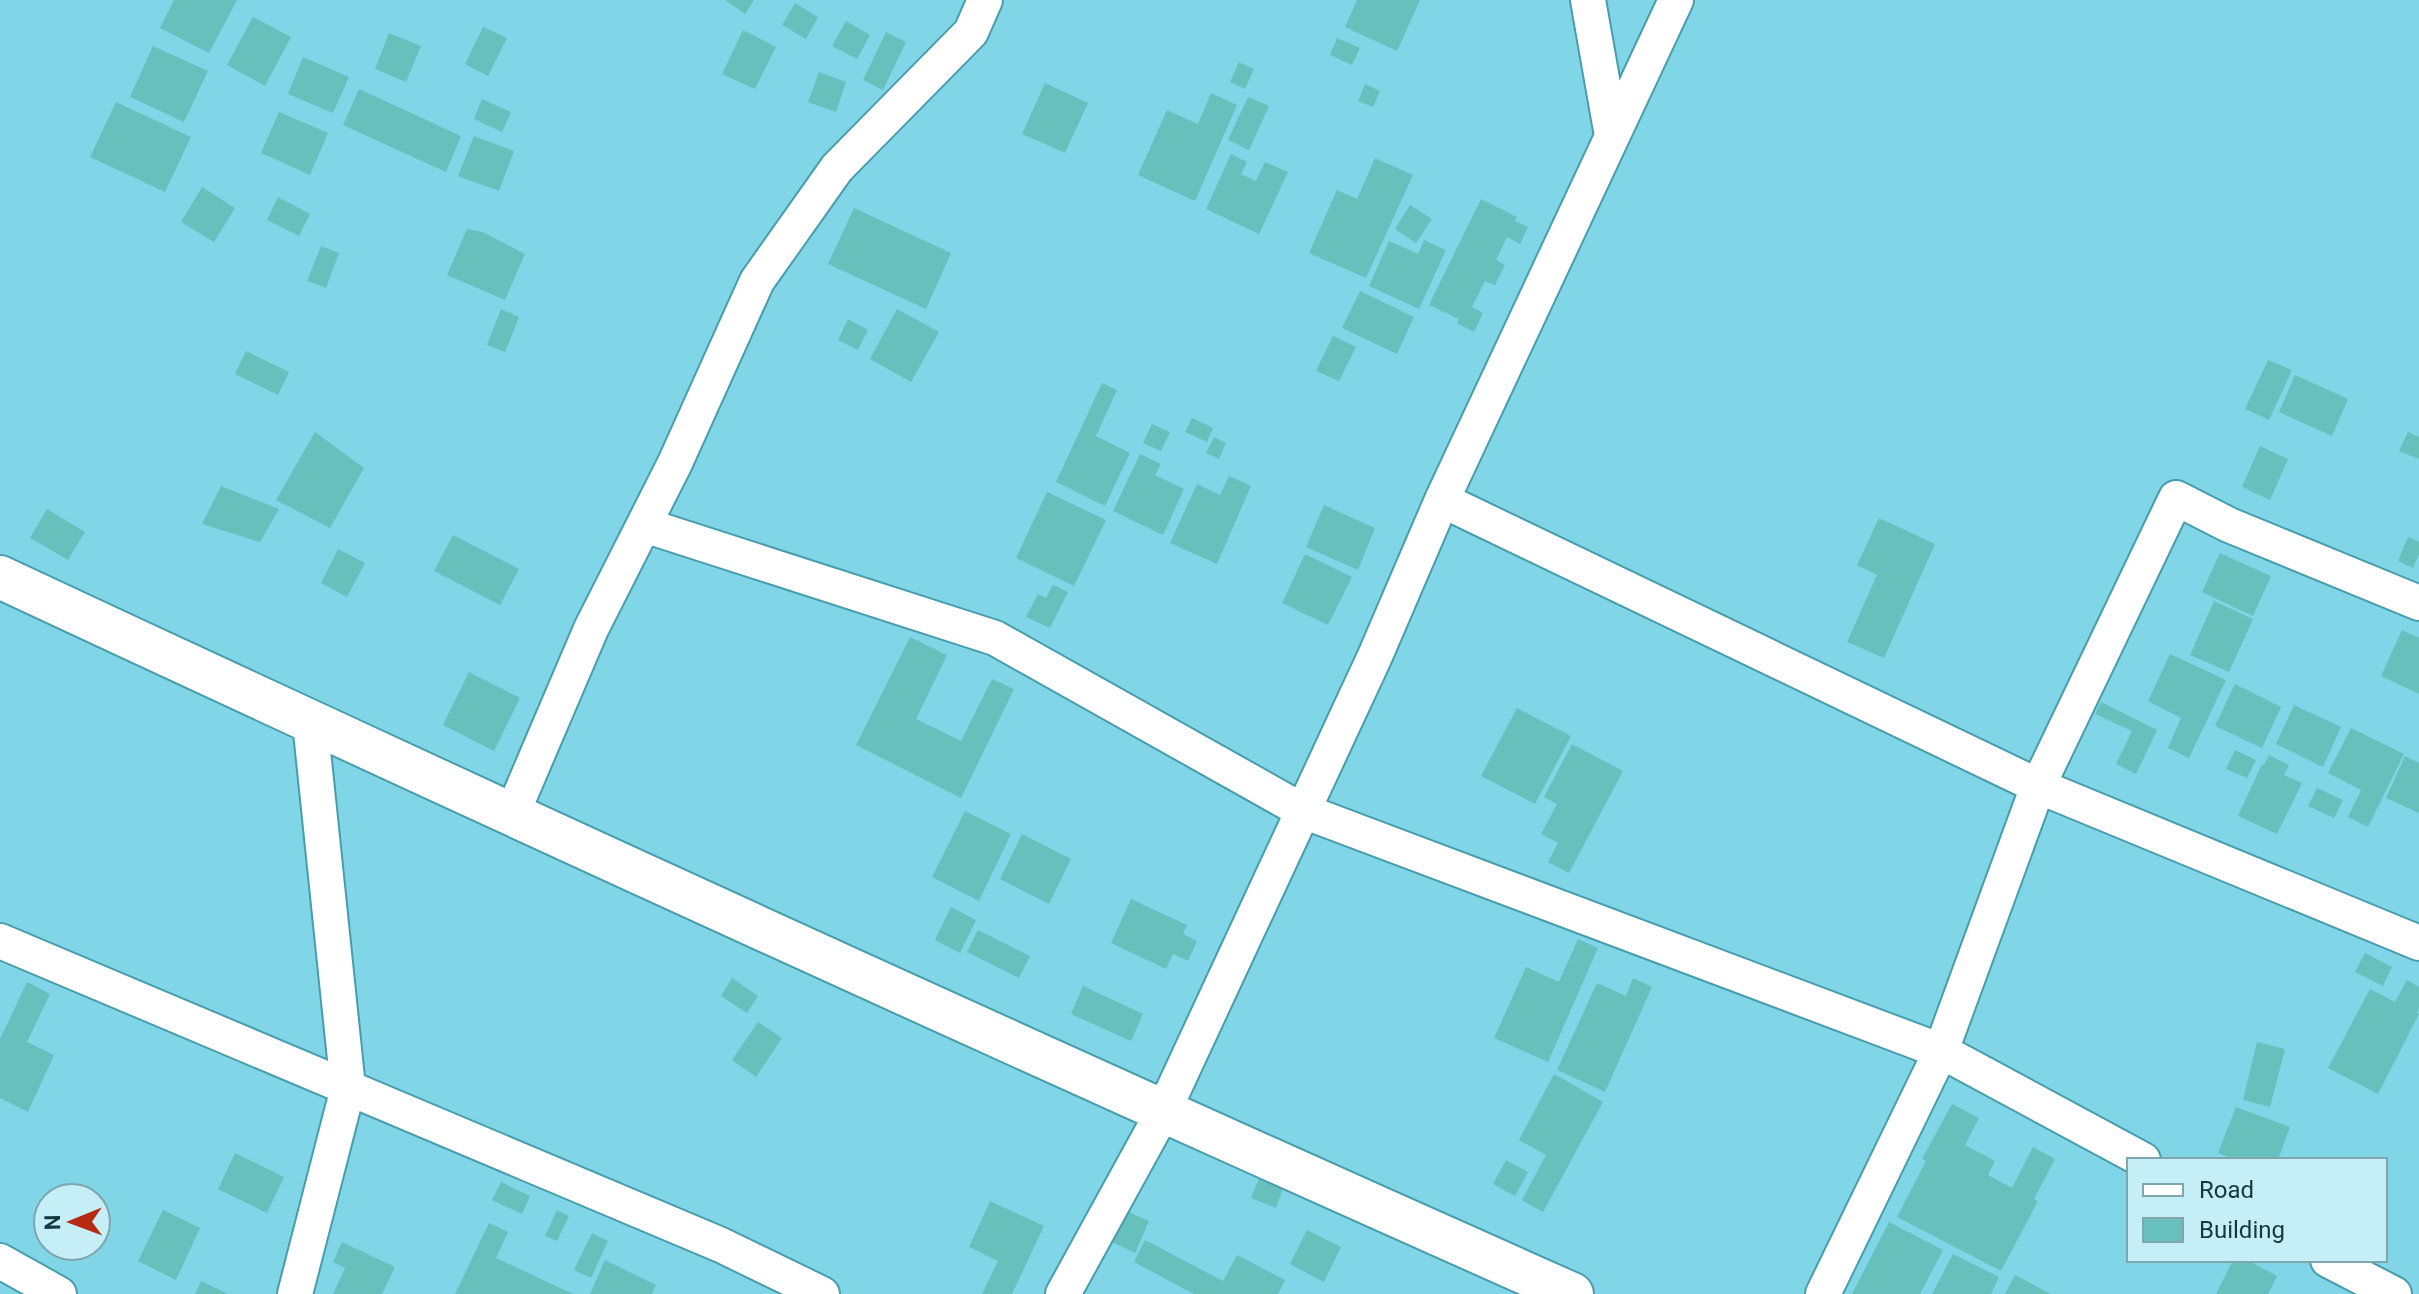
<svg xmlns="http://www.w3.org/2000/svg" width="2419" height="1294" font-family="Roboto,sans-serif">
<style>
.building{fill:#67c0bc}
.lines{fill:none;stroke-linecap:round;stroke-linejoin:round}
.minor-casing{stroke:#479dad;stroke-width:38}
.tertiary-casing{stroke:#479dad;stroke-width:46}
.minor{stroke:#fff;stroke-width:34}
.tertiary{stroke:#fff;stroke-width:42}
</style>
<rect width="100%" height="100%" fill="#80d5e6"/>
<path class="building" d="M174,0h63l-28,53 -49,-25z
M725,0h29l-9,14z
M1357,0h63l-23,51 -52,-24z
M795,3l23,14 -12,22 -24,-14z
M253,17l38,20 -26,49 -38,-21z
M846,21l24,14 -13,24 -25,-13z
M483,27l24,11 -19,38 -23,-12z
M743,30l33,17 -21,42 -33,-15z
M886,32l20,10 -23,48 -20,-10z
M389,33l32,13 -15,36 -31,-13z
M1337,38l23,10 -8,17 -22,-10z
M153,46l55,25 -24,51 -54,-25z
M303,57l46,20 -16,36 -45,-19z
M1239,62l15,7 -9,20 -15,-7z
M819,72l27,10 -10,30 -28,-10z
M1045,83l43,20 -23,50 -43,-19z
M1365,84l15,7 -7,16 -15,-6z
M359,89l102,47 -15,36 -103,-47z
M1211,93l26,12 -42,96 -57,-26 29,-65 31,14z
M1248,97l21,9 -20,44 -21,-10z
M482,99l29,13 -9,20 -28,-13z
M116,102l75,35 -26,55 -75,-35z
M279,112l49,21 -18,42 -49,-22z
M474,136l40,15 -15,40 -41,-15z
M1231,154l16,8 -6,12 15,7 9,-19 23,10 -29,62 -53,-25z
M1375,158l38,17 -47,103 -57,-25 28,-63 20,9z
M202,187l33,21 -21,34 -33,-20z
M278,197l32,17 -11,22 -32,-16z
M1481,199l36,18 -2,4 13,6 -8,17 -13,-7 -11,23 9,5 -10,20 -10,-4 -13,26 11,6 -9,19 -17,-9 2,-4 -30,-14z
M1410,205l22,14 -16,24 -21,-14z
M854,208l97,45 -25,56 -98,-45z
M467,229l16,3 42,22 -20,46 -58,-25z
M1424,240l22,10 -27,59 -50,-23 20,-45 29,13z
M321,246l18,7 -13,35 -19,-7z
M1360,291l54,26 -17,37 -55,-26z
M501,309l18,8 -14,35 -18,-7z
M897,309l42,23 -28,50 -41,-23z
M848,319l20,11 -10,20 -20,-10z
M1333,336l23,11 -17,34 -23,-10z
M246,351l43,21 -11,23 -43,-21z
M2268,360l24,10 -23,50 -24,-11z
M2295,375l53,24 -16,37 -53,-24z
M1102,383l15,7 -21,46 34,17 -25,53 -49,-24z
M1192,418l21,10 -6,14 -22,-10z
M1152,424l18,8 -9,19 -18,-8z
M315,432l49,36 -34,60 -54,-28z
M2408,432l11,5v22l-20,-8z
M1214,437l12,6 -7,16 -13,-6z
M2260,446l28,13 -18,41 -28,-13z
M1140,454l21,10 -6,11 29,14 -21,46 -50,-24z
M1229,476l22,10 -34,78 -47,-21 27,-59 23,11z
M221,486l58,23 -19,33 -58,-18z
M1047,492l59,28 -32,66 -58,-28z
M1324,505l51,23 -17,42 -52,-23z
M47,509l38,23 -17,28 -38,-22z
M1879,518l56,26 -51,114 -37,-16 30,-67 -20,-10z
M453,535l66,34 -19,36 -66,-34z
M2408,537l11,5v12l-6,14 -15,-7z
M338,549l27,14 -18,34 -26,-14z
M2220,553l51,23 -18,40 -51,-24z
M1305,554l47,23 -24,48 -46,-22z
M1053,585l15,7 -18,36 -24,-11 12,-23 8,4z
M2214,601l39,18 -24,53 -39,-17z
M2402,630l17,8v56l-38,-18z
M910,637l37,18 -31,64 45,22 31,-62 22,10 -53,109 -105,-53z
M2170,654l56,26 -37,78 -21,-10 13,-30 -33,-17z
M469,672l51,26 -26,53 -51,-26z
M2235,684l46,23 -19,41 -47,-22z
M2101,702l56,28 -21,44 -20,-10 16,-33 -37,-17z
M2294,705l47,22 -18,40 -47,-23z
M1517,708l54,28 -36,68 -54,-28z
M2351,728l53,26 -36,73 -20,-10 13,-27 -33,-17z
M1572,744l51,27 -54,102 -21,-11 10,-19 -17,-9 16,-30 -13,-7z
M2235,750l21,10 -9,18 -21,-9z
M2269,755l20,10 -5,10 18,8 -25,51 -39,-18 24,-52 2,1z
M2405,756l14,7v50l-33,-15z
M2317,788l26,12 -9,18 -26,-12z
M965,811l46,23 -32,67 -47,-24z
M1022,834l49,25 -22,45 -49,-25z
M1131,899l56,26 -4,9 14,7 -9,20 -15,-7 -7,15 -55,-26z
M951,907l25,13 -16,33 -25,-13z
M978,930l52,26 -11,22 -52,-26z
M1578,939l20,9 -50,114 -54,-24 32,-71 33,15z
M2365,953l27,14 -9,19 -28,-14z
M732,978l26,18 -11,17 -26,-17z
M1633,978l19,9 -47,105 -48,-22 40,-87 29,13z
M2407,980l12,7v21l-2,5 2,1 -41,80 -50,-26 42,-79 25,13z
M27,982l23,12 -23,48 27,13 -26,57 -28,-14v-59z
M1083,986l60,28 -12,27 -60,-27z
M758,1022l24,16 -26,39 -24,-17z
M2257,1042l28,7 -15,58 -27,-7z
M1554,1074l49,28 -60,110 -21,-12 24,-45 -27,-15z
M1952,1104l27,14 -14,27 30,16 -7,14 24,13 21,-41 22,12 -21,40 4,2 -37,70 -104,-54 29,-56 -4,-2z
M2236,1107l54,20 -12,33h-42l-18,-7z
M235,1153l49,24 -17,36 -49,-24z
M1506,1160l22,12 -13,24 -22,-12z
M1260,1176l24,9 -8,23 -25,-10z
M501,1182l29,14 -8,18 -30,-14z
M990,1201l54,25 -32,68h-30l16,-33 -29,-14z
M1122,1209l27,12 -14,32 -27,-13z
M163,1210l37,18 -24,52 -38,-19z
M557,1210l12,6 -12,25 -12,-5z
M1889,1222l54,28 -23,44h-68z
M489,1223l19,9 -12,26 77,36h-118z
M1307,1230l34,17 -17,35 -34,-18z
M592,1233l16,8 -17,37 -17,-8z
M1145,1240l78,41 14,-26 48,25 -7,14h-84l-60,-32z
M342,1242l53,25 -13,27h-49l12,-26 -12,-6z
M1953,1254l46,23 -8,17h-59z
M605,1260l51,25 -4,9h-62z
M2233,1260h14l30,16 -9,18h-52z
M2015,1275l36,19h-46z
M201,1281l27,13h-33z"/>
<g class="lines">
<g class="minor-casing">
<path id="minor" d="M1588,0l24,136
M1442,500l596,286 381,157
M644,525l351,113 308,173 638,240 202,109
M512,814l79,-185 84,-166 82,-182 80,-113 134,-136 14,-32
M0,941l721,304 101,49
M2328,1260l66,34
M0,1261l59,33
M295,1294l53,-206 -38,-366
M1063,1294l100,-182 212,-456 67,-156 234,-500
M1823,1294l118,-243 97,-265 138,-288 53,27 190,78"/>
</g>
<g class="tertiary-casing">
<path id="tertiary" d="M0,577c522,244 1046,483 1572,717"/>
</g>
<use href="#minor" class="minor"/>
<use href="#tertiary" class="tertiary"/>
</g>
<rect x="2127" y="1158" width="260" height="104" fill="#c6eef7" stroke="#7fa5ad" stroke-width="2"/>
<rect x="2143" y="1184" width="40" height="12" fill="#ffffff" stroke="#7fa5ad" stroke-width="2"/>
<text x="2199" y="1198" font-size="24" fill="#14383f">Road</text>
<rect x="2143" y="1218" width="40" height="24" fill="#67c0bc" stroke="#7fa5ad" stroke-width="2"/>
<text x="2199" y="1238" font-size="24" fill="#14383f">Building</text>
<g transform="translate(72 1222) rotate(269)"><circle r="38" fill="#c6eef7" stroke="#7fa5ad" stroke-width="2"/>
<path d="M0-6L14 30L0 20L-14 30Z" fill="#b62a11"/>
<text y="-12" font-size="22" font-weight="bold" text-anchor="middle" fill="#14383f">N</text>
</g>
</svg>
